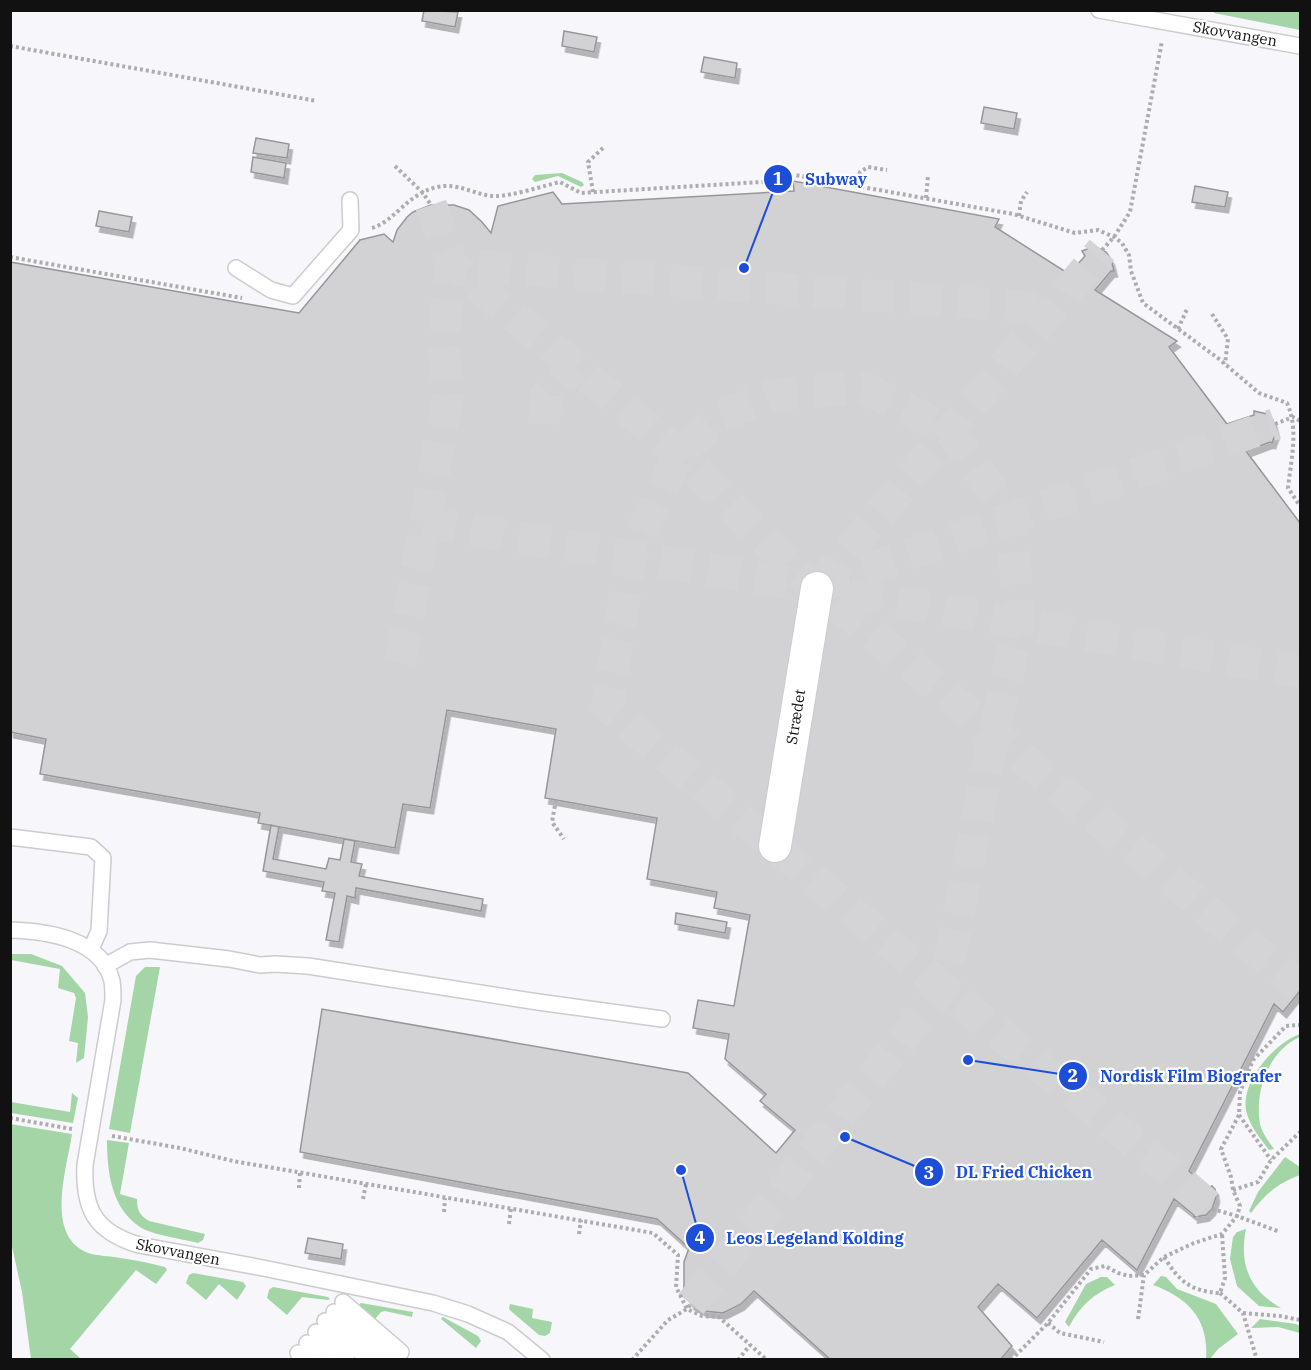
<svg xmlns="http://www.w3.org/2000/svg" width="1311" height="1370" font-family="'IBM Plex Serif',serif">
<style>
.green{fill:#a3d5a6}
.building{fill:#d2d1d4;stroke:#989699;stroke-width:1.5;filter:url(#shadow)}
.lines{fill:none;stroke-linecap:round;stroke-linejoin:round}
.street-tunnel{stroke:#d4d4d7;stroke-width:32;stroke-dasharray:32 16;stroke-linecap:butt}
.lane-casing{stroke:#cccbcf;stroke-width:18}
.street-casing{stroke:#cccbcf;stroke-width:34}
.path{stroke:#adacaf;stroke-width:4;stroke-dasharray:3 3;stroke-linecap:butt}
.lane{stroke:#fff;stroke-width:15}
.street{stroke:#fff;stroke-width:32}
.labels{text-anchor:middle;stroke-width:4.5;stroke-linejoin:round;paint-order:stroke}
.street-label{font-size:15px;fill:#111112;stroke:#fff}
.leader{fill:none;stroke:#1d4ed8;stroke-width:2}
.callout-dot{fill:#1d4ed8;stroke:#fff;stroke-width:2}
.mark-label{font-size:18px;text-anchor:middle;font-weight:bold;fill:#fff}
.callout-label{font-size:16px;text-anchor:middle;font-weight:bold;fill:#1d4ed8;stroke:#fff;stroke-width:4.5;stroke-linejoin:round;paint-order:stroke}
</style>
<defs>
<filter id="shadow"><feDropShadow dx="3.5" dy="6" stdDeviation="0" flood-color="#0004"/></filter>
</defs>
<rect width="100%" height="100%" fill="#f7f6fa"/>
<path class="green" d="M1214,11h86v19l-86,-17z
M562,173l20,9 2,3 -3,2 -23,-11 -23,6 -3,-3 3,-4z
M11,954h20l31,12 23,27 3,24 -4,41 -8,5 2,-20 -9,-2 7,-43 -2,-5 -16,-5 2,-19 -49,-9z
M145,967h15l-30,166 -21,-4 27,-153z
M1300,1034v3c-31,13 -46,55 -40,87 2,9 9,18 14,25l-5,1c-8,-11 -18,-22 -22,-36 -9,-30 27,-71 53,-80z
M72,1093l6,5 -5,25 -62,-10v-11l59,10z
M10,1124l62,10c-5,34 -28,102 16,119 9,3 22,3 32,5 15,2 30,5 45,9l2,3 -11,14 -20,-14 -66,79 11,10h-50l-9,-67 -11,-50z
M107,1140l22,3 -9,51 17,5c0,11 2,16 12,22l56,13 -2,6 -5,3c-14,-4 -47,-8 -58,-16 -29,-19 -33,-56 -33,-87z
M1285,1157l15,10v8c-22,8 -35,19 -49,38l-2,-2 9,-19z
M1246,1229c-7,35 3,61 35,79l-22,-2 -22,-20 -7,-27 3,-22 4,-5z
M193,1273l50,9 3,4 -9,14 -18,-16 -13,16 -20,-17 3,-8z
M1161,1276l5,1 11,12 39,15 22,30 -20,15 -8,10h-4c3,-39 -17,-61 -53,-74z
M1101,1277h6l8,8c-21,8 -36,22 -46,42l-4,-5 21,-38z
M273,1287l55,10 2,2 -2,1 -26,-3 -15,18 -20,-17 2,-8z
M361,1303l52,9 -1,5 -27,-6 -4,1 -6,7 -17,-13z
M510,1304l23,5 -1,9 20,4 -2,11 -5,3 -6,-1 -27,-23 -3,-3z
M443,1317l35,19 3,5 -5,7 -35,-29z
M1260,1319l36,5 4,2v7l-22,-6 -27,1z"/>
<path class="building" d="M424,10l34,2 -3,15 -33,-6z
M564,31l33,6 -3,15 -32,-6z
M704,57l33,6 -2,15 -34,-6z
M984,107l33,6 -3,16 -33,-6z
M256,138l33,6 -2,14 -34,-5z
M253,157l33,6 -2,15 -33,-6z
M793,181l206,38 -4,8 74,47 16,-18 -3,-5 8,-3h8l8,4 5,7 3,12h-3l-16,19 82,51 -8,6 58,77 27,-9v-4l13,3 6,6 3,12 -4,11 -2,-1 -24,9 54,72v468l-17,21 -9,-8 -85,167 19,17 4,-2 3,3 1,8 -4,12 -6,6 -12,2v-2l-20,-16 -37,71 -35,-30 -65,78 -39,-34 -20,23 34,39 -12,14h-169l-77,-69 -13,13 -18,9 -19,-2 -13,-7 -7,-16v-26l5,-14 -32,-29 -357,-67 22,-143 366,64 88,80 19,-23 -35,-29 6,-7 -41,-35 4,-25 -36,-6 5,-28 36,6 16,-91 -36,-7 3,-16 -70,-13 10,-61 -112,-20 11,-69 -109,-19 -17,98 -27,-4 -8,44 -137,-25 2,-10 -220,-39 6,-35 -36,-7v-470l289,51 61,-73 24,-6 9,8 4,-12 10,-13 6,-5 18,-7h23l15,5 13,12 9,11 7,-27 55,-14 9,12 232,-13z
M1195,186l33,6 -3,15 -33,-5z
M99,211l33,6 -3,15 -33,-6z
M271,825l8,2 -6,32 53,10 3,-11 11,2 4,-21 11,2 -4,21 11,2 -3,12 124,23 -2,12 -125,-23 -1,10 -8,-2 -8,46 -13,-2 9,-47 -13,-2 2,-9 -61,-11z
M676,913l51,9 -2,11 -50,-9z
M308,1238l35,6 -2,15 -36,-6z"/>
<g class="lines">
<path class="street-tunnel" d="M431,205l20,59 228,189 106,107 32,28 483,399
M544,424l2,-29 29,-28
M424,522l207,34 669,116
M818,587l457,-163
M818,587l284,-337
M400,663l48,-267 -5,-54 8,-78 602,45
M691,1304l253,-317 50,-254 25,-110 -7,-105 -62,-87 -86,-43 -86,6 -58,22 -41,37 -48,103 -24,151c132,109 262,220 395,329 70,58 143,112 210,173"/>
<g class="lane-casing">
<path id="lane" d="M1099,10l201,36
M236,268l35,22 22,6 58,-66 -1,-30
M10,837l81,10 12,11 -4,73 -8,18
M10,930c37,1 92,9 102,51 1,6 1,13 1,19l-28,165c-2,44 10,67 54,80l124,23 170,35 35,11 40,18 34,28
M105,966l25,-14 20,-2 79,9 31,6 15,-1 33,2 230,36 124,17
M343,1302l58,50
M334,1312l56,48
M325,1321l44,39
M316,1332l31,28
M307,1343l19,17
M298,1353l7,7"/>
</g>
<g class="street-casing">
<path id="street" d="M775,846l42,-258"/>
</g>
<path class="path" d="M10,46l307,55
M395,166l28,27 8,12
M857,186l3,-14 8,-5 19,3
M593,192l-5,-30 15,-14
M926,198l2,-22
M1019,216l2,-15 6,-9
M372,228c23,-7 35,-34 65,-41 23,-5 41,10 59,9 16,0 47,-10 64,-14l21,11 196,-12 18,-6 218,39 62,19 23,-3 16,7 8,6 7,12 2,16 12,32 76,56 40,34 28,10c12,27 4,56 1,85l12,18
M1102,250l12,-13 16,-25 32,-171
M10,257l232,41
M1212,314l16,25 -3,25
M1178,329l10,-22
M1275,424l18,-7 7,4
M556,800l-4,22 12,17
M1239,1115l32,45
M10,1118l62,11
M112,1136l68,12 53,13 420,72 25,22 -2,32 11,22 15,7 17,1 48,43
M299,1188l1,-16
M1233,1190l25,-8 13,-22 29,-28
M363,1199l3,-15
M1212,1209l25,7 43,16
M444,1212l1,-14
M509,1224l2,-16
M579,1234l2,-14
M1164,1257c16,25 26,34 56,36l5,-15 -3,-44
M1220,1293l23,20 14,47
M1243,1313l37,3 20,4
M1138,1319l6,-44
M1048,1323l12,10 44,9
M632,1360l36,-40 19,-11 4,-5
M738,1360l12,-15
M1011,1360l37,-37 43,-54 14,-3 13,7 11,3 15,-1 20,-18 30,-14 28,-9 15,-18 3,-10 -7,-16 -2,-13 -10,-28 18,-34 1,-23 13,-32 33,-34 14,-1"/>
<use href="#lane" class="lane"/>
<use href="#street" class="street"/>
</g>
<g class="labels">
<g class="street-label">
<text transform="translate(1235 34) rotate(10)" y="5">Skovvangen</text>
<text transform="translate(796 717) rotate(-81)" y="5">Strædet</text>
<text transform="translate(178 1252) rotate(11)" y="5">Skovvangen</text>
</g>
</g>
<path class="leader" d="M744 268L778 179M968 1060L1073 1076M845 1137L929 1172M681 1170L700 1238"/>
<g class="callout-dot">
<circle cx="744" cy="268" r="6"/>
<circle cx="968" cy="1060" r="6"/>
<circle cx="845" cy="1137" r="6"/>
<circle cx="681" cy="1170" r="6"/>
<circle cx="778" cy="179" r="15"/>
<circle cx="1073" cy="1076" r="15"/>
<circle cx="929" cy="1172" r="15"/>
<circle cx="700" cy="1238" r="15"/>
</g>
<g class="mark-label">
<text x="778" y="185">1</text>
<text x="1073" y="1082">2</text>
<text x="929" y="1179">3</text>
<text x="700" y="1244">4</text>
</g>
<g class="callout-label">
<text x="836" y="185">Subway</text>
<text x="1191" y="1082">Nordisk Film Biografer</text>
<text x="1024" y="1178">DL Fried Chicken</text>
<text x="815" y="1244">Leos Legeland Kolding</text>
</g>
<rect width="1311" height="1370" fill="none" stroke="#111112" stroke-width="24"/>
</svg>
